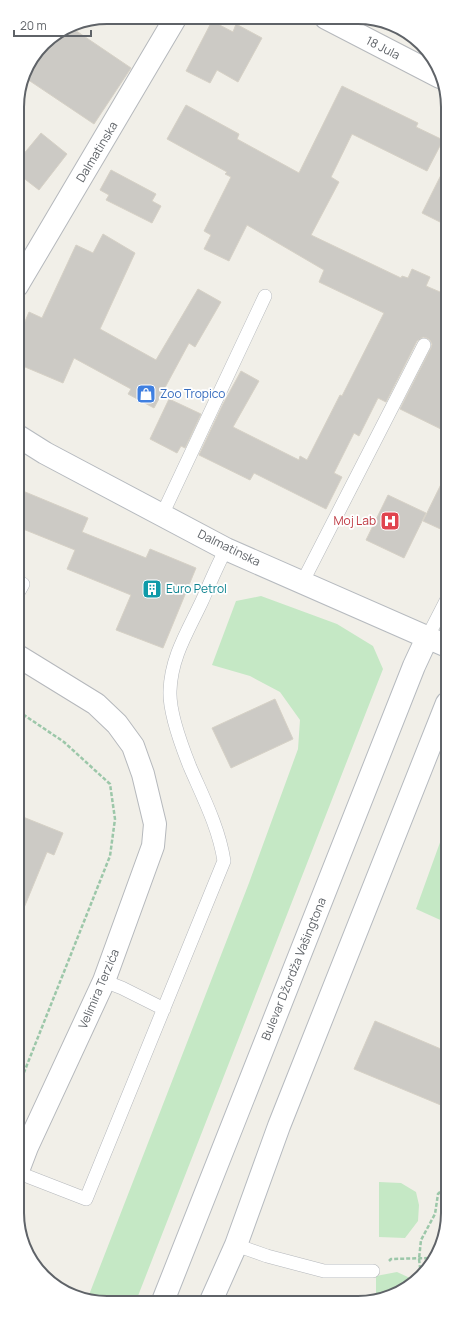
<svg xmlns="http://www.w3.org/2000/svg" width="465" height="1320" font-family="Manrope,sans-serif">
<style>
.green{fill:#c5e8c5}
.building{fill:#cccac5;stroke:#d6d1c6}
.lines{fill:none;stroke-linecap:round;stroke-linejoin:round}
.lane-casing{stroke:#b5b8bc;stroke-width:14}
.street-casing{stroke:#b5b8bc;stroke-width:24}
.secondary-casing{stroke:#b6babf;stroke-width:24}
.path{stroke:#9cc7a9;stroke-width:2.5;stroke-dasharray:4 2;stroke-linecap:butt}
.lane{stroke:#fff;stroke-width:13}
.street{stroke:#fff;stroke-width:22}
.secondary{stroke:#fff;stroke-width:22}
.labels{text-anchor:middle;stroke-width:3.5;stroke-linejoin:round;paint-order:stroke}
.street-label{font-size:12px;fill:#5f6368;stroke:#fff}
.shop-label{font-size:12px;fill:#366cbe;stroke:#fff;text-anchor:start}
.health-label{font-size:12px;fill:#be3a42;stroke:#fff;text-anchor:end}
.culture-label{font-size:12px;fill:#0d838f;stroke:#fff;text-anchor:start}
.rim{fill:none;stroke:#5f6368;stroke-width:2}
</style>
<rect width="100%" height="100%" fill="#f1efe8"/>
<path class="green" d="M261,596l76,28 36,22 10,23 -247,632h-46l-3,-1 162,-417 49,-134 2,-29 -20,-28 -30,-16 -38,-11 24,-64z
M447,823v100l-31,-14z
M379,1182l22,1 15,9 3,13 -1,16 -13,17 -26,-1z
M397,1272l13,6 2,2 -36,21v-25z"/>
<path class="building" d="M212,21l21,11 3,-8 26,14 -24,44 -21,-12 -7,13 -24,-12z
M69,26l62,42 -37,56 -70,-47 2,-10 22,-27z
M342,86l76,37 -2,4 27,13 -16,31 -75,-37 -21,43 8,5 -28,53 90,43 1,-2 6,2 4,-9 18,8 -4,9 21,9v137l-47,-23 31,-61 1,-4 -2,-4 -3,-2 -4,-1 -6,4 -31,61 -8,-4 -19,38 -5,-3 -20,40 8,4 -16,32 -72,-36 -4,7 -51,-25 24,-51 18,-33 18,10 -26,46 66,33 1,-4 7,4 33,-65 2,1 42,-83 -65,-31 5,-12 -77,-45 -18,36 -25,-12 7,-14 -7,-4 27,-54 -6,-3 2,-2 -60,-33 19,-34 53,29 -2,5 62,34z
M41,133l26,21 -28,36 -22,-17v-11z
M446,165v60l-24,-12z
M111,170l45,24 -4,7 9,5 -9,17 -46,-23 3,-5 -9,-5z
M103,234l32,19 -35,76 56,31 42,-71 23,13 -26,45 -6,-4 -35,65 -26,-14 3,-5 -57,-31 -11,25 -45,-19v-26l11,-26 13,6 34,-73 17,8z
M169,399l32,15 -16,34 -4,-2 -4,7 -27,-14z
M447,472v60l-24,-11z
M18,489l70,29 -6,14 64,26 4,-9 46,19 -33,80 -47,-18 15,-35 -64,-26 8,-19 -57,-23z
M388,495l38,18 -22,45 -38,-18z
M275,699l18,40 -62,29 -19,-40z
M18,815l45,18 -9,22 -7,-3 -28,68z
M375,1021l73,31v56l-94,-39z"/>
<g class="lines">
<g class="lane-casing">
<path id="lane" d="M162,515l103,-219
M302,583l122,-238
M18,593l5,-9
M427,638l20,-39
M104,981l18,7 42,21
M19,1173l67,26 138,-338c-5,-33 -21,-64 -34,-94 -8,-20 -21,-55 -20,-76 1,-34 18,-60 32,-90 8,-18 15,-35 24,-52
M236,1245l31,11 57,15h49"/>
</g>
<g class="street-casing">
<path id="street" d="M326,18l114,59
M17,286l159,-269
M18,656l78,48 21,20 16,22 10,28 12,50 -2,22 -49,135 -77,166 -8,21"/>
</g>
<g class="secondary-casing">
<path id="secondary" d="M18,436l27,17 181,96 221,97
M163,1301l251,-635 13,-28
M211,1301l25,-56 43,-119 168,-423"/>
</g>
<path class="path" d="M18,711l46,31 46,42 5,35 -5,37 -91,229
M389,1261l2,-2 40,-1
M421,1275l-2,-16 2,-19 14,-26 3,-20 10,-10"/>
<use href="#lane" class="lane"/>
<use href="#street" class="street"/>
<use href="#secondary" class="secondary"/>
</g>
<defs>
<g id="shop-square" transform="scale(1)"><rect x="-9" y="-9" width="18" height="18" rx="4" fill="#3f7fe0" stroke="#fff"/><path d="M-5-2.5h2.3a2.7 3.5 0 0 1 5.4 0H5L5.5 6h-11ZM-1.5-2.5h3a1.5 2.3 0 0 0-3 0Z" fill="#fff"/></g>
<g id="hospital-square" transform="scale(1)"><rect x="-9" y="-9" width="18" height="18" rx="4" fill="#e0444e" stroke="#fff"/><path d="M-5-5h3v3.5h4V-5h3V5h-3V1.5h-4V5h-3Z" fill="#fff"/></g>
<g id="building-square" transform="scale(1)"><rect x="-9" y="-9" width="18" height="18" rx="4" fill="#0f9aa8" stroke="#fff"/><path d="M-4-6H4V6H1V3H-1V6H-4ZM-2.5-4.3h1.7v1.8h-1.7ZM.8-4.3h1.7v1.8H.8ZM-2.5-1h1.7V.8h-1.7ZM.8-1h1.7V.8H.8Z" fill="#fff"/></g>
</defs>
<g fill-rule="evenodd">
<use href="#shop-square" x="146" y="394"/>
<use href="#hospital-square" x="390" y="521"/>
<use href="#building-square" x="152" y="589"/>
</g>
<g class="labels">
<g class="street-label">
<text transform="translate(383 48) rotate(27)" y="4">18 Jula</text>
<text transform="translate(97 152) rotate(-59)" y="4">Dalmatinska</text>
<text transform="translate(229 548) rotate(26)" y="4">Dalmatinska</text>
<text transform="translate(294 969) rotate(-68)" y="4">Bulevar Džordža Vašingtona</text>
<text transform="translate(99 989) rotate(-67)" y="4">Velimira Terzića</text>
</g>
<g class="shop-label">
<text x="160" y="398">Zoo Tropico</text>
</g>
<g class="health-label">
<text x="376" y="525">Moj Lab</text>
</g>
<g class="culture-label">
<text x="166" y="593">Euro Petrol</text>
</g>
</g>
<path d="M0 0H465V1320H0ZM107 24H358A83 83 0 0 1 441 107V1213A83 83 0 0 1 358 1296H107A83 83 0 0 1 24 1213V107A83 83 0 0 1 107 24Z" fill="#fff" fill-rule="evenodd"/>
<path class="rim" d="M107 24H358A83 83 0 0 1 441 107V1213A83 83 0 0 1 358 1296H107A83 83 0 0 1 24 1213V107A83 83 0 0 1 107 24Z"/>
<path d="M14 30v6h77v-6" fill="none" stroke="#5f6368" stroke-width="2"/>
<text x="20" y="30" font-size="12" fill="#5f6368" stroke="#ffffff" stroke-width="3" paint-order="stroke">20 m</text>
</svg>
